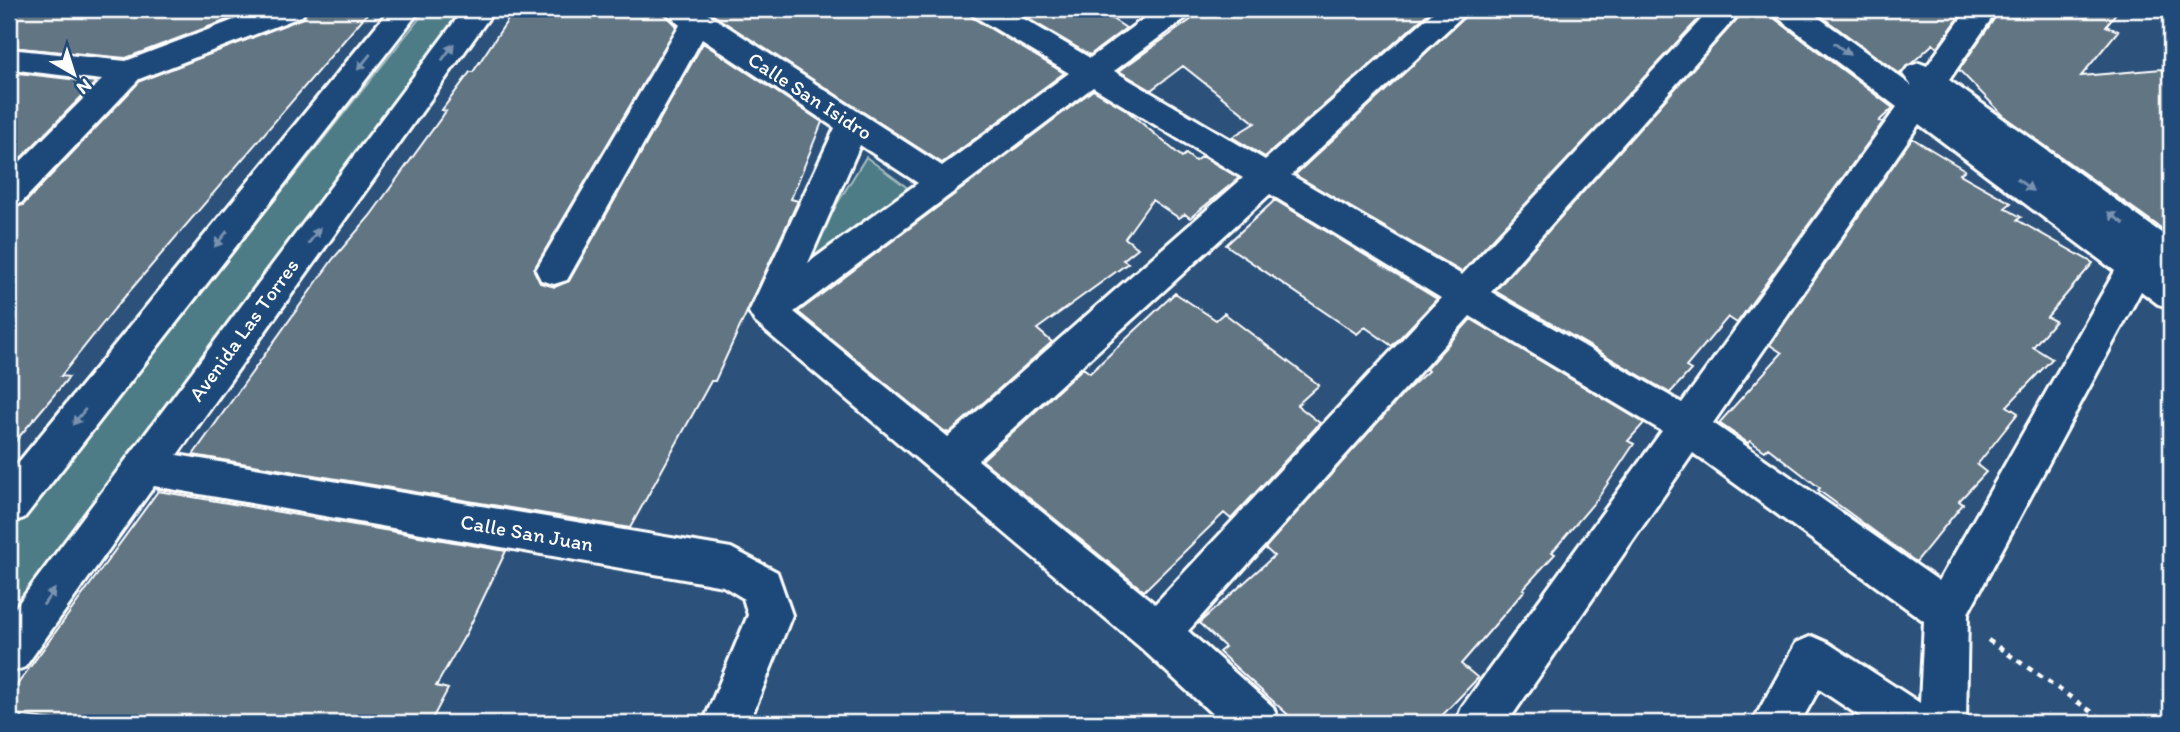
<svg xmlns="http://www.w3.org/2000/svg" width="2180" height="732" font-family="Itim,sans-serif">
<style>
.green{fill:#4e7c86;stroke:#a6bec2;stroke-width:2}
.building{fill:#627483;stroke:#fff;stroke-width:2}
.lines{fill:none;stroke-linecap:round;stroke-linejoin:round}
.minor-casing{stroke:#fff;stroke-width:6}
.path{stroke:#fff;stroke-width:4.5;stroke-dasharray:6 6;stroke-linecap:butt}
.minor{fill:#1f4a7a;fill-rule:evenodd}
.oneway{fill:#7992af}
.labels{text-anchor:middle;stroke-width:5;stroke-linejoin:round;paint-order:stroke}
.street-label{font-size:21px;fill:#fff;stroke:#1f4a7a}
</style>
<rect width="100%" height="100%" fill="#2c527c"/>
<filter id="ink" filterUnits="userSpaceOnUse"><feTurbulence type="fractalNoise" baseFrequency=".0143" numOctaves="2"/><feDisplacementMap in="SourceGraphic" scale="14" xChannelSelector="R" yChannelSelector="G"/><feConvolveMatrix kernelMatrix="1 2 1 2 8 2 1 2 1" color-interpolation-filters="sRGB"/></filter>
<g filter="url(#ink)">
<path class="green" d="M427,9h36l-454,606v-81z
M866,157l43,32 -116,86z"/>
<path class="building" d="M9,9h247l-130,49 -117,-11z
M309,9h62l-255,298 -55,69 8,1 -60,72v-241l14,-3 117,-124 163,-63z
M515,9h145l17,17 -143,243 6,14 15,4 14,-6 134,-238 119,79 -31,77 7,2 -83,180h-4l-81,147 -437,-73 140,-196 37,-43 76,-105 -4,-1 28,-38h3z
M703,9h264l6,9 91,55 -122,90z
M1012,9h85l29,19 -36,27z
M1206,9h227l-168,148 -33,-20 23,-14 -72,-57 -32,24 -32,-19z
M1473,9h235l-246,263 -167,-97z
M1746,9h23l5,9 119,90 -14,13 4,1 -146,201 -9,-6 -42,50 5,3 -21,23 -175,-102z
M1811,9h154l-28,39 -4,-4 -33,30z
M2001,9h118l-13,17 12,5 -37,45 81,-7 9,11v155l-165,-117 -47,-48z
M9,72l87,10 -87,88z
M1093,90l32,19 57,48 4,-3 9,7 7,-5 37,22 -49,40 -5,-4 -6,4 -27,-18 -27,38 13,10 -15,12 5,3 -91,66 15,13 -103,91 -5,-2 -146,-119z
M1912,138l53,32 -5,4 51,29 -6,5 16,9 -4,3 76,43 -46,54 8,4 -22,26 19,12 -45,47 11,7 -41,52 9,7 -27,29 4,3 -47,58 -98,-72 2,-2 -52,-40 -3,3 -15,-10 -2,2 -29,-20 63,-70 -12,-8z
M1275,200l162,99 -45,47 -27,-19 -8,7 -131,-89z
M1175,293l41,27 8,-7 95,72 -22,20 23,18 -89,96 -7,-6 -80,78 -162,-131 101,-92 7,5z
M1471,319l173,104 -16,18 6,3 -36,54 -46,54 3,2 -32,35 2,1 -64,74 17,14 -43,45h-138l-78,-71 6,-5 -26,-24 75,-67 -9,-8 141,-157 22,-20 -2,-2z
M158,491l348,60 -39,81 -31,54 12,3 -18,34h-354l-67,-9v-18z"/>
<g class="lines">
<g class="minor-casing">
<path id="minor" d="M263,9h43l-4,7 -163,63 -118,124 -12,3v-33l93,-93 -93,-11v-20l117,12z
M390,9h31l-397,509 -15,5v-49z
M464,9h31l-318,446 554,93 46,24 15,43 -43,108h-46l45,-108 -5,-17 -20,-12 -569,-100 -129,181 -16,6v-57z
M662,9h36l10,5 234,152 127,-93 -95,-57 -4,-7h37l83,49 67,-49h35l-4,7 -74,55 151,89 172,-151h33l-179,166 171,100 249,-266h32l-252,283 191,111 215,-296 -121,-91 -4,-7h35l105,77 -9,-12 5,-7 11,-4 8,3 41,-57h30l-49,71 222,160v33l-4,-2 4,4v33l-13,-4 -17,-13 -173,322 -2,110h-96l-51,-34 -19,34h-48l44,-80 16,-7 16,7 92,60 4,-82 -231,-168 -186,270h-51l6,-16 200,-276 -192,-115 -282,315 85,76 6,16h-57l-81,-75 -386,-326 -6,-10 86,-184 -133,-89 -135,241 -13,4 -13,-4 -5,-10 144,-245zM1093,87l150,91 -295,259 -154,-125zM1919,124l196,147 -176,310 -226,-158zM860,145l58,38 -110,80zM1270,194l171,104 -286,306 -177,-144z"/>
</g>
<path class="path" d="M1988,640l120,83"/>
<use href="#minor" class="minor"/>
</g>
<defs><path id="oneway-solid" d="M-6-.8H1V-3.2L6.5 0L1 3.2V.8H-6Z" transform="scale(1.75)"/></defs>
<g class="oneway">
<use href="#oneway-solid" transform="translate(1842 49) rotate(37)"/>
<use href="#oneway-solid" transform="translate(448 52) rotate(-54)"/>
<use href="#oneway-solid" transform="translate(364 62) rotate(129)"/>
<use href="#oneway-solid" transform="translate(2025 185) rotate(37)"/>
<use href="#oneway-solid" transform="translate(2116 218) rotate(-144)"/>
<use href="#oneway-solid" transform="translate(314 236) rotate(-54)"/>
<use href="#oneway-solid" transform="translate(221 239) rotate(129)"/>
<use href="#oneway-solid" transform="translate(79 417) rotate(129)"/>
<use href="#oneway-solid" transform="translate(49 597) rotate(-54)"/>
</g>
</g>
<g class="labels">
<g class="street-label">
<text transform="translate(810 96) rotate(33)" y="7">Calle San Isidro</text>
<text transform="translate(244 330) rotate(-54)" y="7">Avenida Las Torres</text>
<text transform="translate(527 533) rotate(10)" y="7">Calle San Juan</text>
</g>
</g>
<rect width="2180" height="732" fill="none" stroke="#1f4a7a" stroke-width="35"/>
<rect x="18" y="18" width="2145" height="697" fill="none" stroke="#fff" stroke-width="2.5" filter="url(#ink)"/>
<g transform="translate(74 74) rotate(141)" stroke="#1f4a7a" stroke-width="5" paint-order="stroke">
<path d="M0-5L12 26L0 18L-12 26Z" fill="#ffffff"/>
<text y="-10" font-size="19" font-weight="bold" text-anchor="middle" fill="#ffffff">N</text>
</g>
</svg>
